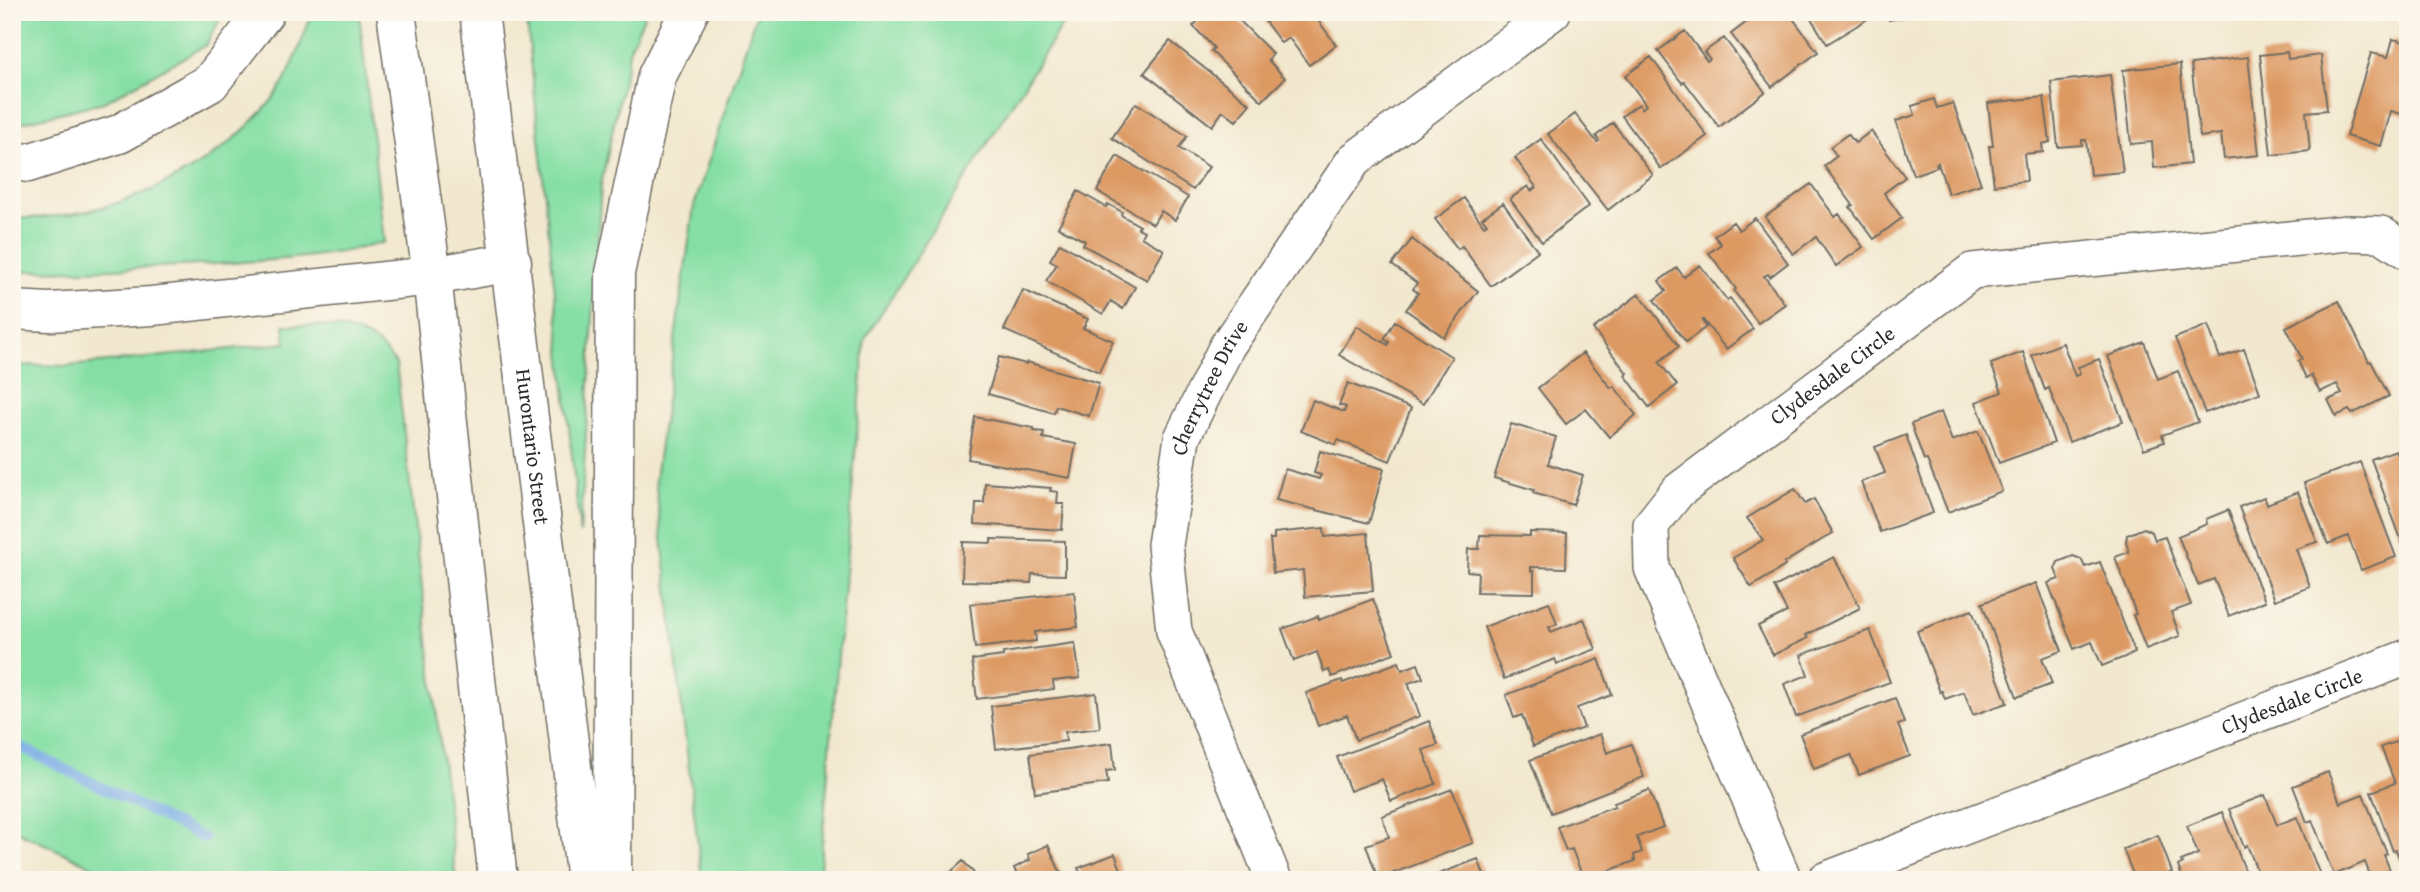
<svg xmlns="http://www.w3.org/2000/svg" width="2420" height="892" font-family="'Gentium Book Plus',serif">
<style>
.green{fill:#85dfa4;stroke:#588568;stroke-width:2}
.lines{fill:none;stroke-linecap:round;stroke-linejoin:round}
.stream{stroke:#7aade6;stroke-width:10}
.building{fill:#dd9962}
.street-casing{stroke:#716d64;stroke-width:38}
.primary-casing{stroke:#716d64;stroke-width:41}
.highway-casing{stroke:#716d64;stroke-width:41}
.street{stroke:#fff;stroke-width:35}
.primary{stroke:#fff;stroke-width:38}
.highway{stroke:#fff;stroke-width:38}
.labels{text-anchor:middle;stroke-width:5;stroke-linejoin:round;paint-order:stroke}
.street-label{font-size:21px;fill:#2b2b2b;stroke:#fbf7ec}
</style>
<rect width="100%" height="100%" fill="#fbf7ec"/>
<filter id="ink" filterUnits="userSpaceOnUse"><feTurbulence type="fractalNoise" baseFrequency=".0143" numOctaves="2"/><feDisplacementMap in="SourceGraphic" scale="14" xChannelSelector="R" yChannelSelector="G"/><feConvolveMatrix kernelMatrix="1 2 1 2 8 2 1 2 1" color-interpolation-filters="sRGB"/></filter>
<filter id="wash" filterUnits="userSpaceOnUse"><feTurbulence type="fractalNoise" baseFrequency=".00686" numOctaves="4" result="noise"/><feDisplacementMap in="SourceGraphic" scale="28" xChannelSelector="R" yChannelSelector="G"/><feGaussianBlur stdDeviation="1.57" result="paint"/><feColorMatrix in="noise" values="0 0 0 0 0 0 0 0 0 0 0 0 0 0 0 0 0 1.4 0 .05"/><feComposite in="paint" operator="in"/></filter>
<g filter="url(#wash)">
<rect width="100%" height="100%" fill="#f2e8cf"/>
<path class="green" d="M12,12h212l-18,33 -102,57 -92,23z
M312,12h47l25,230c-54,16 -113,18 -169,22 -68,4 -135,7 -203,7v-53c97,3 198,-43 260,-118 18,-22 31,-61 40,-88z
M526,12h120l-16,36 -29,137 -21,349z
M757,12h313l-205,327 -46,541h-117l-47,-401 39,-273z
M284,325c32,0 66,-1 93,18 7,6 13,14 19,21l60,516h-350l-12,-13 -82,-38v-464l58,1 216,-23z"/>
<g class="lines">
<path class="stream" d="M12,743l192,95"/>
</g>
<g id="blocks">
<path class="building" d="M1207,12h24l42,42 -5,6 17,18 -23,23 -51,-50 3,-3 -21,-22z
M1258,12h54l24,33 -27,20 -20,-27 -8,5z
M1747,12h41l30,40 -46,35 -41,-53 21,-16z
M1807,12h72l-52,32z
M1887,12h34v2l-32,6z
M1685,31l22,30 3,-2 -6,-7 20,-14 41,54 -46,35 -35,-46 -2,2 -24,-32z
M2393,39l15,4v73l-17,-5 -10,35 -35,-10 25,-83 17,4z
M1170,41l80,63 -14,17 -13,-10 -11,15 -68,-53z
M2287,52l1,7 33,-4 6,55 -21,2 4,39 -39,4 -11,-100z
M1651,57l56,79 -46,33 -39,-53 17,-12 3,5 4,-4 -21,-29z
M2248,57l11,98 -35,4 -3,-25 -21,3 -9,-73z
M2180,64l10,100 -36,4 -2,-26 -21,2 -8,-74z
M2110,75l13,97 -33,3 -4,-35h-4v5l-24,2 -7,-65z
M2044,97l6,45 -8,2 1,8 -19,2 3,27 -33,4 -5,-39h4l-5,-43z
M1934,99l3,9 16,-5 28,81 -33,10 -10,-31 -2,1 1,3 -24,8 -17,-54 19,-6 -3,-9z
M1136,103l51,33 -8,12 30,19 -16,23 -81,-52z
M1575,114l22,28 2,-1 -3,-5 17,-13 40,52 -45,35 -60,-76z
M1871,131l34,46 -21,16 18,25 -28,21 -24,-32 3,-2 -29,-39 13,-10 -7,-9 18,-13 7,9z
M1541,139l48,67 -47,36 -32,-43 18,-13 3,5 5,-4 -21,-29z
M1117,156l71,41 -13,23 -14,-9 -8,13 -56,-33z
M1811,184l24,33 4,-3 24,33 -27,19 -20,-29 -23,17 -28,-37z
M1078,191l28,16 2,-3 14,8 -1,3 19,11 -2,2 6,3 -3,6 23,13 -17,30 -64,-35 2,-4 -27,-14z
M1464,198l20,28 3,-2 -5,-6 21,-15 35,48 -47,35 -29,-40 -4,3 -23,-30z
M1755,218l33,45 -18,14 -2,-3 -4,2 21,28 -27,19 -24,-32 2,-2 -27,-36 12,-9 -7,-8 19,-14 6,8z
M1412,239l66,52 -34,46 -38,-27 12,-17 -5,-4 4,-6 -25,-18z
M1060,243l75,44 -12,22 -12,-8 -8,13 -57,-33 11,-17 -7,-4z
M1700,265l27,35 3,-2 23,31 -27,20 -23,-29 -1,1 4,6 -20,15 -32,-42 12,-9 -7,-10 18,-13 7,9z
M1023,290l65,29 -5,9 30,13 -14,31 -95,-42z
M1639,294l40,52 -20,16 18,23 -28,22 -24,-32 2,-2 -34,-44z
M2339,301l30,61 2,-1 18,35 -37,18 -3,-4 -13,6 -8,-16 14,-6 -5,-10 -17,8 -9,-17 -5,3 -8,-17 4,-2 -16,-32z
M1395,321l57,36 -29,47 -84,-49 18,-29 31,19 1,-3 -5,-3z
M2208,325l12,33 24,-9 16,44 -55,20 -30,-75z
M2144,342l14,37 20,-8 20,51 -36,13 2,7 -20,7 -36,-93z
M2063,343l12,33 5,-2 -2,-7 21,-8 24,63 -54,20 -20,-54 -4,2 -13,-35z
M2023,352l31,91 -55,20 -23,-61 26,-10 -11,-28z
M1583,353l28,35 3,-2 22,29 -27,22 -23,-28 -20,15 -28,-36z
M999,357l27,7 1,-2 72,21 -10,33 -33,-10 -2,7 -66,-19z
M1348,383l63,25 -21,53 -52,-21 -2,5 -35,-14 12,-31 31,12 2,-5 -7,-2z
M1941,412l11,29 26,-10 24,60 -54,21 -21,-52h-3l-13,-36z
M975,417l59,11v3l10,1 -1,6 33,6 -6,34 -102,-19z
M1511,424l45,13 -8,27 35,11 -10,30 -40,-12 1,-3 -40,-12z
M1906,435l27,78 -53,19 -19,-50 24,-9 -10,-26z
M2396,450l2,5 10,-3 -1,103 -36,-96z
M1320,451l64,18 -15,54 -93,-23 9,-31 34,10 2,-4 -7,-2z
M2360,462l36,95 -35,13 -13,-34 -20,8 -24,-61z
M985,483l66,5 -1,3 8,1 -1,12h7l-2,26 -87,-6 1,-21h8z
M1795,489l10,15 9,-5 19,34 -49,30 1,3 -34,21 -18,-29 30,-18 -16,-22z
M2298,492l19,50 -21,7 14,38 -35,13 -36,-93 25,-10 3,7z
M2228,510l37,91 -36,15 -15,-37 -16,6 -20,-49 29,-12 -1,-5z
M1324,528l1,9 43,-4 5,58 -68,6 -2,-27 -30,3 -3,-34h4v-6z
M2144,528l8,4 3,8 10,-3 26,68 -20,7 9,24 -34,13 -13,-34 3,-1 -21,-57 14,-5 -3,-10 1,-7z
M1530,532l37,1 -1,35 -35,-1v4h3v22l-57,-1 1,-20 -11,-1 1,-22h11l1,-14 50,1z
M991,539l74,2v34l-33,-1 -1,9 -69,-2 1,-39 28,1z
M2073,556l8,3 4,8 15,-5 35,91 -33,13 -10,-24 -18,7 -26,-66 11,-4 -4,-10 3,-7z
M1834,557l26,51 -54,27 2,3 -35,17 -15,-29 29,-14 -13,-25z
M2036,583l26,68 -20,7 10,26 -35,13 -35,-94z
M1074,592l4,35 -43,5 1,9 -61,7 -5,-44z
M1373,599l21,54 -62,24 -3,-7 -5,2 -7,-20 -23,9 -12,-32 36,-13 1,4z
M1549,602l8,22 -8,3 2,5 33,-13 12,30 -39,15 -2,-5 -51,20 -20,-52z
M1972,610l35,93 -34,12 -9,-23 -19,7 -3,-8 -2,1 -23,-61z
M1870,630l20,52 -94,35 -12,-33 24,-9 -7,-20z
M1075,643l5,35 -27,3 1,8 -77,10 -5,-39 31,-4v-3z
M1599,659l13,36 -35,13 7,20 -51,18 -11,-31 -8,3 -8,-23z
M1399,662l3,8 16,-6 5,14 -15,5 12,33 -64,24 -9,-25 -29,11 -12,-33 36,-13 1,3z
M1096,693l4,35 -35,4 1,9 -70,8 -5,-43z
M1895,698l9,25 -6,2 12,31 -51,19 -8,-20 -37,14 -14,-35z
M1429,721l9,24 -15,5 13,34 -45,17 -9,-22 -32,12 -13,-34z
M1600,734l7,19 24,-9 13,33 -93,36 -21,-53z
M2408,738v127l-5,2 -7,-17 -3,1 -22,-59 24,-9 -14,-36z
M1112,743l3,27 -9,1 2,12 -73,10 -5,-39z
M2328,772l12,31 23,-9 24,60 -3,1 6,15 -19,8 -6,-16 -31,13 -22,-55 -5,2 -14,-36z
M1452,789l21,54 -95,36 -12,-34 23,-8 -7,-21z
M1649,790l14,37 -26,10 5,15 -8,3 1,6 -51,19 -12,-31 -6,2 -9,-24 58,-21 -1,-3z
M2265,795l12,30 20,-8 25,63h-61l-14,-35 -3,2 -15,-38z
M2222,812l27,68h-66l-5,-14 5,-3 -2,-2 17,-7 -11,-28z
M2158,835l14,37 -4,2 3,6h-41l-2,-5 5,-1 -10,-25z
M1048,845l16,35h-45l-5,-12 16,-8 -2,-6z
M1115,854l10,26h-42l-5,-12z
M1478,859l8,21h-63z
M963,861l17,19h-38z"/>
</g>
</g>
<g filter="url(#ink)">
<use href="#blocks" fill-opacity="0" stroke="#716d64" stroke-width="2"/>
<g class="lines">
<g class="street-casing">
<g id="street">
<path id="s1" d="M1274,880l-100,-249 -9,-86 17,-107 45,-92 127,-186 199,-148"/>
<path id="s2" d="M1784,880l-132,-312 -1,-43 27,-34 294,-220 376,-38 33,1 27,18"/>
<path id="s3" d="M1825,880l583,-223"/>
</g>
</g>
<g class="primary-casing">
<g id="primary">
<path d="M396,12l36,264 66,604"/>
<path id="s4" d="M479,12l107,868"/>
</g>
</g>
<g class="highway-casing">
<path id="highway" d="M12,161l16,2 91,-29 91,-51 55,-71
M12,310l37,2 103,-6 280,-30 80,-14
M612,880l3,-607 42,-197 32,-64"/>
</g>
<use href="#street" class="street"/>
<use href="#primary" class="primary"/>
<use href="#highway" class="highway"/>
</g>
</g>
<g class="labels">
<g class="street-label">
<text dy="7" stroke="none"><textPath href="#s2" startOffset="618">Clydesdale Circle</textPath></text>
<text dy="7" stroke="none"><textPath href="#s1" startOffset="520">Cherrytree Drive</textPath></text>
<text dy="7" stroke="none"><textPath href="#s4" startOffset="438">Hurontario Street</textPath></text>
<text dy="7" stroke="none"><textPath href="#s3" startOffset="500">Clydesdale Circle</textPath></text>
</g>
</g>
<rect width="2420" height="892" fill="none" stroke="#fbf7ec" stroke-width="42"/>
</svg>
